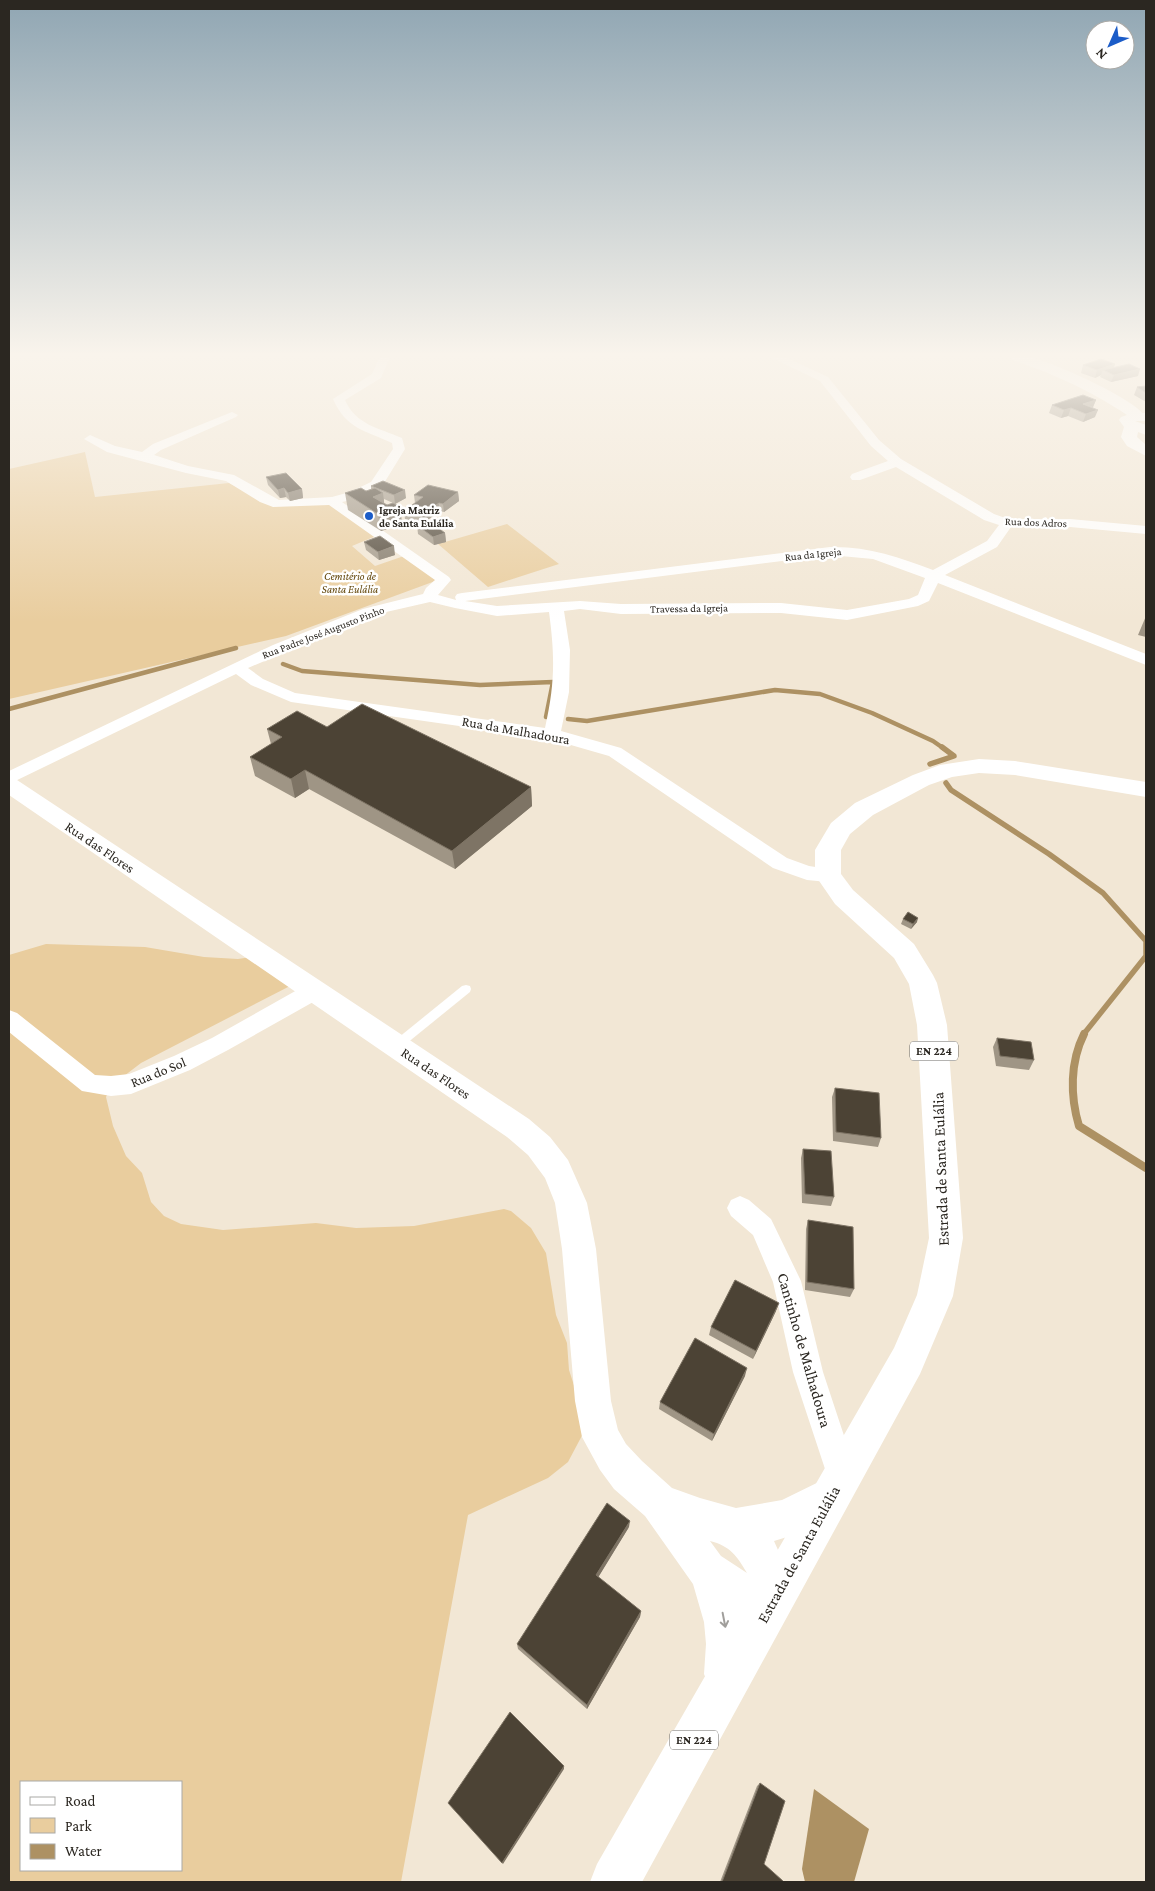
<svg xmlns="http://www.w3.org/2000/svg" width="1155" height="1891" font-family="'Crimson Pro',serif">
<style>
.green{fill:#e9cd9e;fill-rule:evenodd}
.water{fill:#ad9163}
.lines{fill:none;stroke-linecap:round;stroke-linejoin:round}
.stream-far2{stroke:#ad9163;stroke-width:4.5}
.stream-far1{stroke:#ad9163;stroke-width:5.5}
.stream{stroke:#ad9163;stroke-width:8}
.service{fill:#fff;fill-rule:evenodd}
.minor{fill:#fff;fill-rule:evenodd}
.tertiary{fill:#fff;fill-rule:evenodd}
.secondary{fill:#fff;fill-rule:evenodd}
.primary{fill:#fff;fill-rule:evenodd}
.wall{fill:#9f9585;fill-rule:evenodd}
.shaded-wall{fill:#7e7465}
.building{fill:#4c4335;stroke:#7e7465}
.oneway{stroke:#a09e9b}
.poi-dot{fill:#1b5cc8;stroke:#fff;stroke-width:2}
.labels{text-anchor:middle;stroke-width:5;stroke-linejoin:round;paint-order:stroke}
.far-poi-label{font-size:11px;font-weight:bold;fill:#2b2721;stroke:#fff;text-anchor:start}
.far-street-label{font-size:11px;fill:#2b2721;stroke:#fff}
.far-park-label{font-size:11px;font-style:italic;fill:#62460a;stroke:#fff}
.shield{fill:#fff;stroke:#6b6864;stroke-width:1}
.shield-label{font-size:12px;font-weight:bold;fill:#2b2721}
.street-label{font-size:14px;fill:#2b2721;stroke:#fff}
.near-street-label{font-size:16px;fill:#2b2721;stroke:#fff}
</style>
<rect width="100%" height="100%" fill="#f2e7d5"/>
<path class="green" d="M85,452l10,45 134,-14 46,23 53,-3 48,33 -24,10 23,20 29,-10 34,24 -152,56 -277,63v-230z
M507,524l52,40 -71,23 -50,-43z
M46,944l99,3 59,10 34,2 13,-2 39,29 -149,77 -30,23 -5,11 7,29 13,30 16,17 9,29 13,14 17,8 42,6 93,-7 40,5 58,-2 90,-17 7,2 20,17 15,25 10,62 11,28 2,27 16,49 1,9 -18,34 -20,16 -80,37 -67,367h-392v-927zM21,1782h160v88h-160z"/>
<path class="water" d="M814,1789l55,40 -15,53h-49l-3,-13z"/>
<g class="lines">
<path class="stream-far2" d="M283,664l19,7 178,14 73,-3 -7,35
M9,709l227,-61
M568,719l19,2 188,-31 45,4 52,19 61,28 10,7"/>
<path class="stream-far1" d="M930,764l24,-8 -12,-9
M946,783l5,7 98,64 54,39 43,48v15l-63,79"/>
<path class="stream" d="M1084,1034c-14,28 -14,62 -5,92l67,42"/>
<path class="service" d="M466,985l4,1 1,3 -1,3 -69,56 -4,1 -4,-1 -1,-3 1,-3 69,-56z"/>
<path class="minor" d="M380,357h10l-9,21 -36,22c11,25 34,28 57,38l3,11 -24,39 -21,10 -18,4 107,75 2,3 -13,15 18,5 -1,-3 2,-3 5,-1 368,-46c36,-1 69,10 103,23l54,-29 12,-16 -15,-5 -88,-53 -36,13h-8l-2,-3 2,-3 36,-13 -17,-15 -51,-65 -50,-24h15l43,20 51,63 22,19 93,55 14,5h62l76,7v8l-76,-7h-59l-14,20 -52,28 201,79v11l-208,-82 -9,18 -11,5 -71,14 -66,-7 -160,1 -41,-5 -16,2 6,39 -1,42 -8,39 60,17 166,110 22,8 26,4 3,5 -3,5 -7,2 -21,-2 -34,-12 -164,-112 -59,-17 -259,-37 -40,-17 -15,-11 -227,110v-13l264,-126 90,-36 60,-15 3,-6 9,-8 -106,-75 -56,2 -13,-5 -34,-21 -40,-8 -79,-21 -23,-13 6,-4 25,11 27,6 11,-8 79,-32 6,3 -2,2 -75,33 -7,5 34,11 46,9 45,25 53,-3 18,-5 21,-10 22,-33 -1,-6c-27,-13 -45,-13 -59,-44l39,-25zM830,555l43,4 52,19 -7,17 -9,4 -62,11 -66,-7 -160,1 -41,-3 -83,5 -32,-5zM430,602l25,6 42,8 52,-4c6,45 6,71 -4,116l-250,-35 -32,-14 -15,-11 125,-53z
M314,983l8,2 3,6 -3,6 -94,53 -38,20 -59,24 -20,2 -29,-5 -73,-59v-22l8,3 78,62 16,1 18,-2 45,-18 38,-18 94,-53z
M740,1196l9,4 22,19 30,62 22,91 34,103 -4,11 -11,4 -11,-4 -4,-11 -34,-103 -20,-90 -20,-47 -22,-19 -4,-8 4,-8z"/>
<path class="tertiary" d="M9,778l8,2 512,339 21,18 18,23 19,43 9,46 15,152 7,29 8,14 16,17 30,27 28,10 36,10 46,-8 49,-24 14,5 5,14 -5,14 -45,24 -26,8 12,27 6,19 2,11 -6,15 -15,6 -30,-7c7,26 7,53 -3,77l-15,6 -15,-6 -6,-15 2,-30 -2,-22 -11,-38 -48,-68 -31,-27 -14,-19 -18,-33 -7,-36 -13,-152 -7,-46 -10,-25 -17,-23 -21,-18 -498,-342zM710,1541c20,5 27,15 37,32l-26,-17z"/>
<path class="secondary" d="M1011,357c7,0 15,-1 23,1 22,6 99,40 111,58l-2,3h-10c-38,-26 -78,-45 -121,-59z"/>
<path class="primary" d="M1133,413h13v8h-11l11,4v10l-8,-3 -1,5 9,8v11l-19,-10 -6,-9 3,-10 -5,-7 2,-3z
M979,759l36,2 131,21v15l-131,-22 -36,-2 -27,4 -23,8 -56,30 -23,19 -9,16v24l12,16 61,54 19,31 4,8 10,42 16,213 -10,58 -33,78 -278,508h-52l7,-18 297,-516 23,-53 12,-57 -12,-213 -8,-41 -15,-26 -59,-54 -20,-29v-25l16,-27 24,-20 58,-28 27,-10z"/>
</g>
<path class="wall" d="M1083,365l31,2 24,9 -27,6 -11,-5 1,-2 -6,3 -14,-5z
M1146,386v16l-12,-7 3,-8z
M1096,400l-3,7 2,10 -12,5 -15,-6 -7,2 -12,-5 3,-8z
M266,477l36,12 1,9 -13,3 -4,-4 -6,1 -12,-13z
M371,486l35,12 -11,6 5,3 2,17 -21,7 -33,-21 -3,-17 21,-2 5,-1zM384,499l9,4 -6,2 -3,-2z
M458,492l1,9 -15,11 -5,-1 -16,12 22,10 1,9 -12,3 -16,-11 -1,-9 5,-1 -17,-5 -1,-8 11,-8 -1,-8z
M364,542l31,13 -16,5 -13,-10z
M1146,616v21l-8,-2z
M327,727l204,60 1,19 -77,63 -146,-80 -14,9 -40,-22 -5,-19 21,-13 -4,-15z
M903,919l14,3 -6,7 -10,-5z
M997,1038l37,22 -5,10 -33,-4 -3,-19z
M835,1088l46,50 -3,9 -45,-6 -1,-44z
M803,1149l31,48 -3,9 -29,-3 -1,-45z
M808,1220l46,69 -4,8 -45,-7 1,-61z
M776,1311l-23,48 -44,-24 2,-8z
M745,1376l-33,65 -53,-32 1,-7z
M629,1527l-31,50 43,34 -1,6 -53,92 -69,-60 -1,-5z
M760,1783l4,81 18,18h-62l37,-96z"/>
<path class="shaded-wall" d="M1115,364l-2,7 -10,-1 -2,5 -6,3 2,-8z
M1140,369l-2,7 -27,6 3,-7z
M1096,400l-3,7 -10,-3z
M1071,408l-3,8 -7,2 3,-8z
M1098,410l-3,7 -12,5 3,-8z
M284,488l2,9 -6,1 -2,-8z
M302,489l1,9 -13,3 -2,-8z
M405,490l1,8 -11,6 -1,-9z
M458,492l1,9 -15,11 -1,-8z
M383,493l2,17 -12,-13z
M439,503v8l-16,13 -1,-9z
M400,507l2,17 -21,7 -3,-17z
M445,533l1,9 -12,3 -1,-8z
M394,546l1,9 -16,5 -1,-8z
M305,770l4,19 -14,9 -4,-19z
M531,787l1,19 -77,63 -3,-18z
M918,918l-1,4 -6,7 2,-5z
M779,1303l-3,8 -23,48 3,-8z
M747,1368l-2,8 -33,65 2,-7z
M630,1521l-1,6 -33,54v-6z
M641,1611l-1,6 -53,92v-4z
M564,1766v3l-61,95 -1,-1z"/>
<path class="building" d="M1101,359l14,5 -18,6 -14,-5z
M1129,364l11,5 -26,6 -11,-5z
M1146,386v7l-9,-6z
M1083,395l13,5 -13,4 15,6 -12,4 -15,-6 -7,2 -12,-5z
M286,473l16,16 -14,4 -4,-5 -6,2 -12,-13z
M383,481l22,9 -11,5 -23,-9z
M428,485l30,7 -15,12 -4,-1 -17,12 -18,-4 19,-14 -9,-2z
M361,488l5,3 9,-3 8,5 -10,4 14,8 6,-2 7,4 -22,7 -33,-21z
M429,521l16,12 -12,4 -16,-12z
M380,536l14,10 -16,6 -14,-10z
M362,704l169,83 -79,64 -147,-81 -14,9 -41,-22 32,-20 -15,-8 30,-18 30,16z
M908,912l10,6 -5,6 -10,-5z
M997,1038l34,4 3,18 -34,-4z
M835,1088l44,5 2,45 -45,-6z
M803,1149l28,2 3,46 -29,-3z
M808,1220l45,7 1,62 -47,-7z
M735,1280l44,23 -23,48 -45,-24z
M695,1338l52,30 -33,66 -54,-32z
M607,1503l23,18 -34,54 45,36 -54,94 -70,-61z
M510,1712l54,54 -62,97 -54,-60z
M760,1783l25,18 -21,63 19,17 -1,1h-60z"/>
<defs><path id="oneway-shaft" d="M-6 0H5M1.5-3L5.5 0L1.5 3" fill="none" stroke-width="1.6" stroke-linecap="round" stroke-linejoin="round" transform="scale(1.25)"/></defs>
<use class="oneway" href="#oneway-shaft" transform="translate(724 1620) rotate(79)"/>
<linearGradient id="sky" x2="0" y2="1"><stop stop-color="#90a6b3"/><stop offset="0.57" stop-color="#f9f4ec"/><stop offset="1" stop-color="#f9f4ec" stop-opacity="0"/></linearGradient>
<rect width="1155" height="622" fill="url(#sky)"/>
<circle class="poi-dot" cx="369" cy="516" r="5"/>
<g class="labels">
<g class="far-poi-label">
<text x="379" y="514">Igreja Matriz<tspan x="379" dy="13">de Santa Eulália</tspan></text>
</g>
<g class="far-street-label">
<text transform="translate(1036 522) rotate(2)" y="4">Rua dos Adros</text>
<text transform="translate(813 554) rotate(-6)" y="4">Rua da Igreja</text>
<text transform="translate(689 608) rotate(-1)" y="4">Travessa da Igreja</text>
<text transform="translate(323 632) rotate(-21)" y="4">Rua Padre José Augusto Pinho</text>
</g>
<g class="far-park-label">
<text x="350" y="580">Cemitério de<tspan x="350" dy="13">Santa Eulália</tspan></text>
</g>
<g class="shield">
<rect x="910" y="1041.5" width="48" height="19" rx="4"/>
<rect x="670" y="1730.5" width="48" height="19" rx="4"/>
</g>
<g class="shield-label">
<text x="934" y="1055">EN 224</text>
<text x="694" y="1744">EN 224</text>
</g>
<g class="street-label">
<text transform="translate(516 730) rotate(10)" y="5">Rua da Malhadoura</text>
<text transform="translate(100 847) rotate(34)" y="5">Rua das Flores</text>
<text transform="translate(158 1072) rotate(-22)" y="5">Rua do Sol</text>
<text transform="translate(436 1073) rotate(34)" y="5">Rua das Flores</text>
</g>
<g class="near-street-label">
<text transform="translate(940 1169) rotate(-92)" y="6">Estrada de Santa Eulália</text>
<text transform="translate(805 1350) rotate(74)" y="6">Cantinho de Malhadoura</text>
<text transform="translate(798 1554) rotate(-61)" y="6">Estrada de Santa Eulália</text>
</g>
</g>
<rect width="1155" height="1891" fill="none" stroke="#2b2721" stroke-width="20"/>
<rect x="20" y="1781" width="162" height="90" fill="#ffffff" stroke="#aaa9a6"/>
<rect x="30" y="1797" width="25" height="8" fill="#ffffff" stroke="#aaa9a6"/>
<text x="65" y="1806" font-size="15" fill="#2b2721">Road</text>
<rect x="30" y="1818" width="25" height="15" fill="#e9cd9e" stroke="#aaa9a6"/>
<text x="65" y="1831" font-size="15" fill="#2b2721">Park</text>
<rect x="30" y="1844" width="25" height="15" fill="#ad9163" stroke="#aaa9a6"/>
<text x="65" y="1856" font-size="15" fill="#2b2721">Water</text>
<g transform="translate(1110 45) rotate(225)"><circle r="24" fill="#ffffff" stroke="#aaa9a6"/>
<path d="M0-4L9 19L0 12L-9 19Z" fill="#1b5cc8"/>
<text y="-8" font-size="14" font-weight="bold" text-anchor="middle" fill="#2b2721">N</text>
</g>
</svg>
